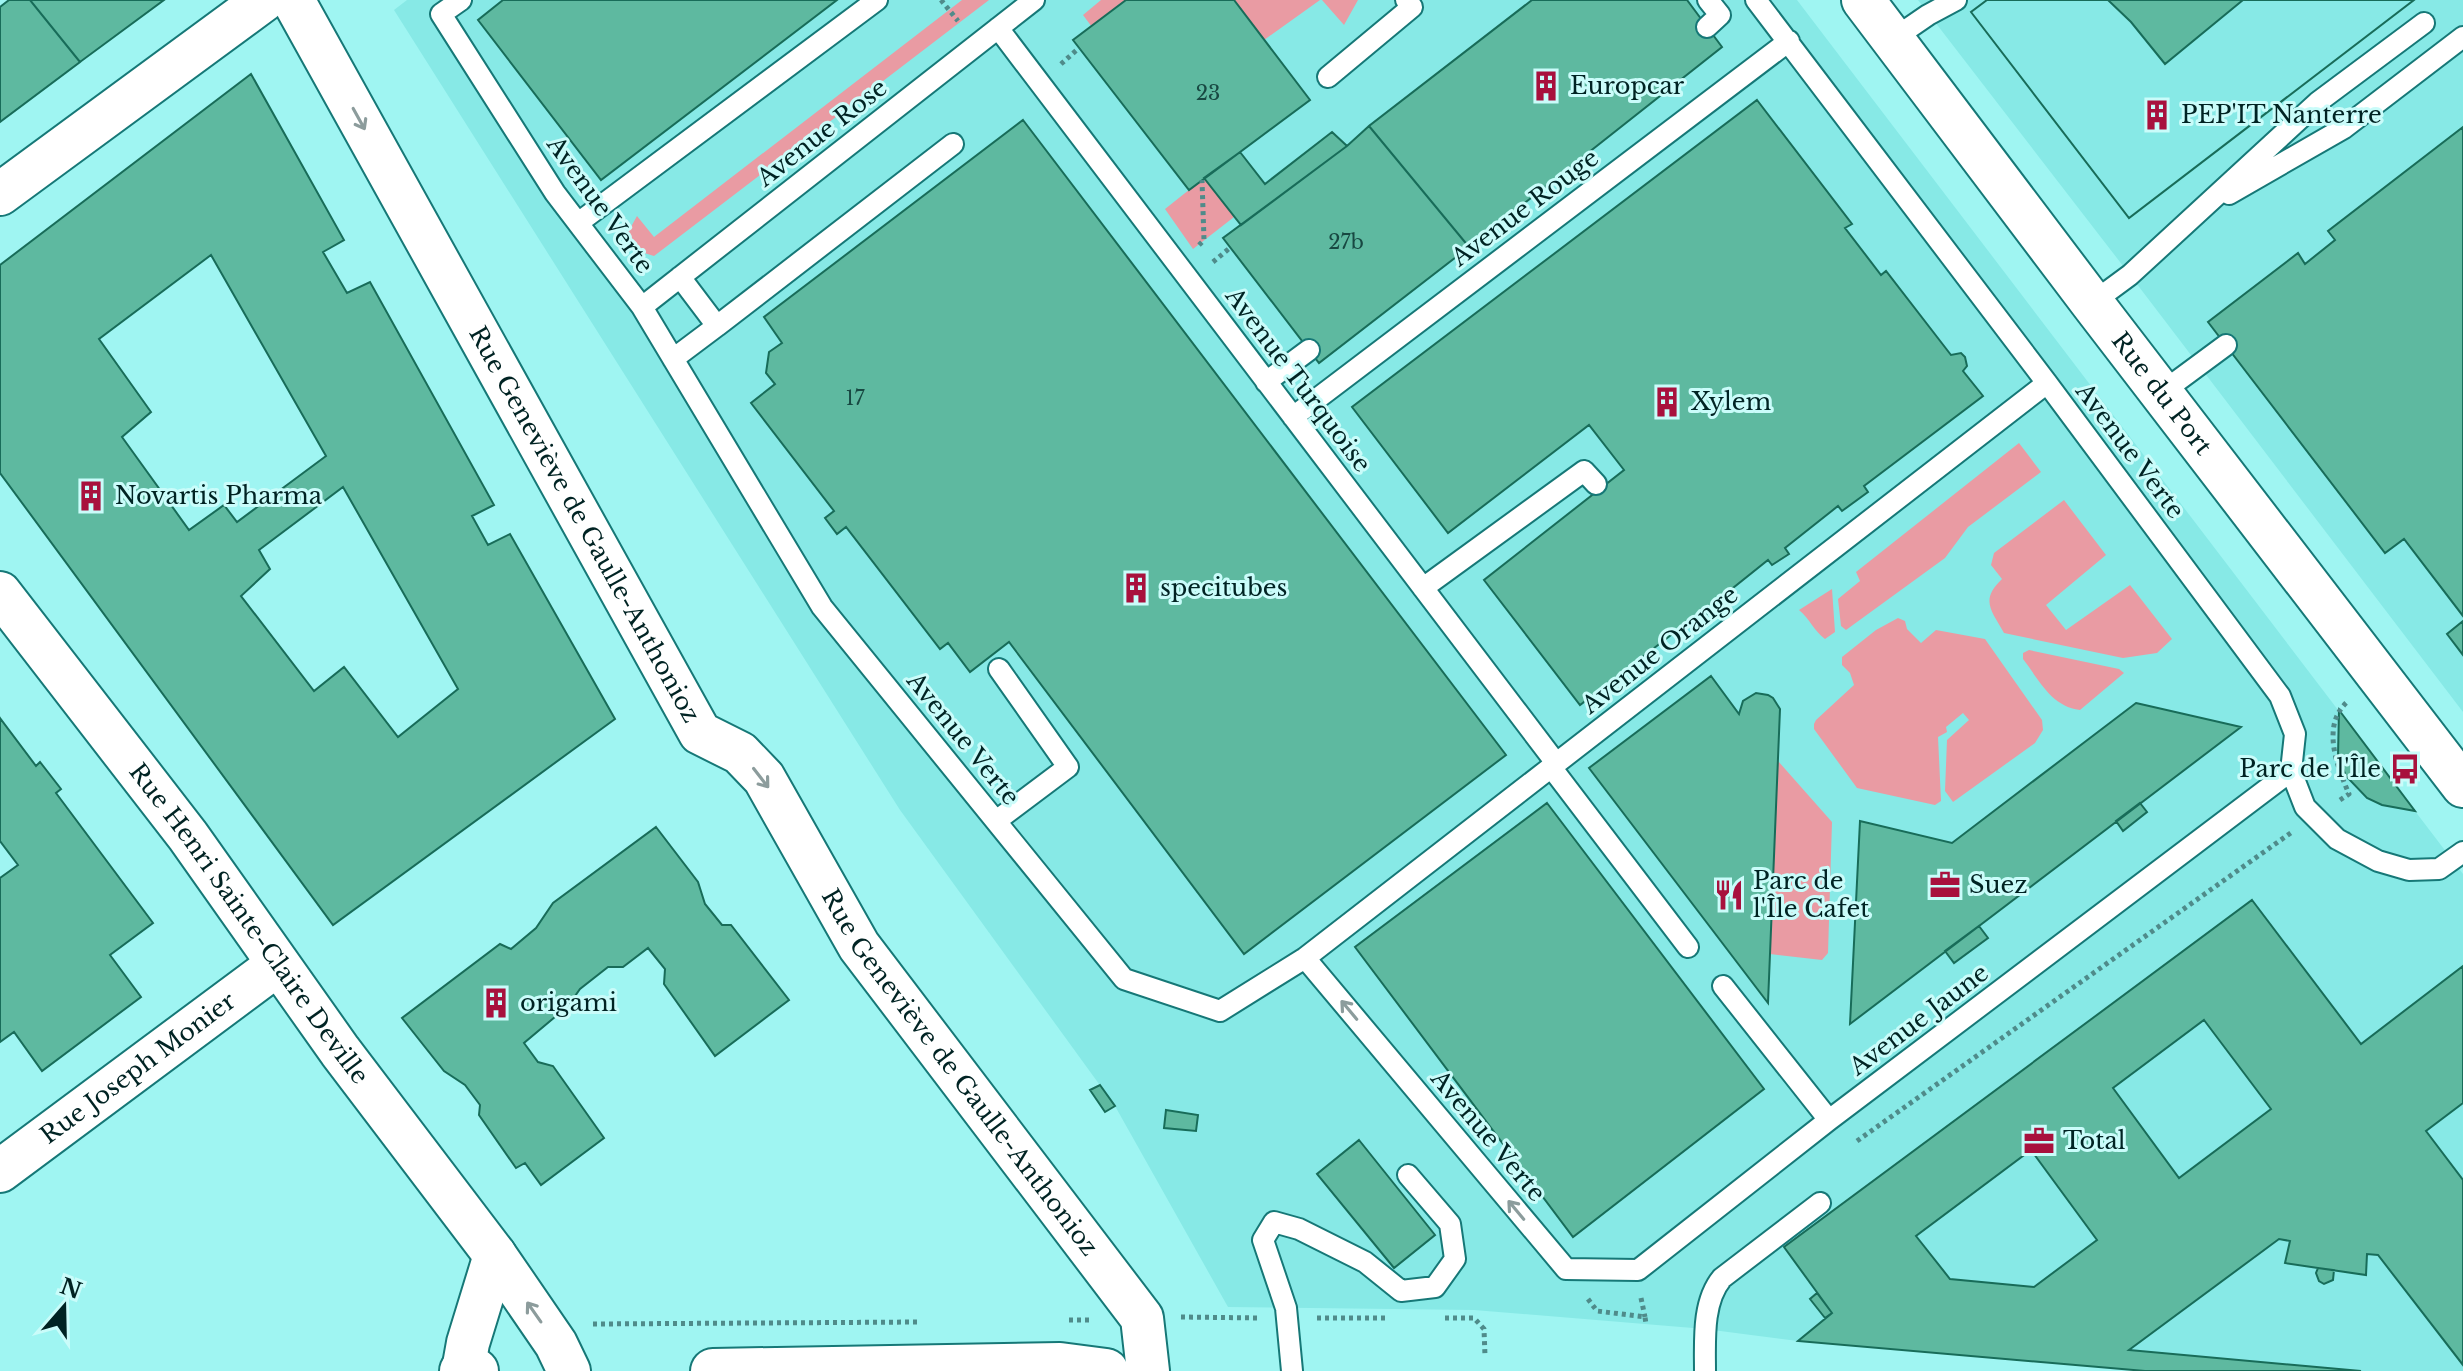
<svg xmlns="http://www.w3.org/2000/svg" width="2463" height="1371" font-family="'Libre Baskerville',serif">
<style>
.built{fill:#87e9e6}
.green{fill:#e99ba3}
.building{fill:#5eb9a0;stroke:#186c59;stroke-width:2;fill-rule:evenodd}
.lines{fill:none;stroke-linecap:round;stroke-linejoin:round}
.lane-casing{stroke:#167877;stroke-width:24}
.street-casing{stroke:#167877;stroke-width:46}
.secondary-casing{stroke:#167877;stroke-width:48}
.path{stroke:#4f8b8a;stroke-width:5;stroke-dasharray:4 4;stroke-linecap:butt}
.lane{stroke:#fff;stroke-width:20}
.street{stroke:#fff;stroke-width:42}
.secondary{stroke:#fff;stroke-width:44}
.oneway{stroke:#8c9c9c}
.labels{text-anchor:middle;stroke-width:6;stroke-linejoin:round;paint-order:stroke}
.number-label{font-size:20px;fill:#184842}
.poi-label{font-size:24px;fill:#002323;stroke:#cafcfa;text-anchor:start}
.street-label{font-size:24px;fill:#002323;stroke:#cafcfa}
</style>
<rect width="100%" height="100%" fill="#9ff5f2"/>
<path class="built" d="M407,0h1390l666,874v497h-318l-347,-30 -93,-12 -231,-19 -246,-3 -113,-201 -215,-296 -506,-800z
M1918,0h545v712l-333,-437z"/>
<path class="green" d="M962,0h27l-335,256 -16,-5 -11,-17 10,-18 17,21z
M1101,0h25l-34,27 -9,-12z
M1234,0h86l-56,40z
M1322,0h36l-14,25z
M1204,178l30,39 -41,32 -28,-40z
M2019,443l22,29 -73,55 -23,31 -99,72 -5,-4 -3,-27 22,-18 -4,-9z
M2064,500l42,55 -60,50 20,25 64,-45 42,54 -15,14 -34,5 -119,-25c-13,-23 -24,-33 -2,-54l-11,-14 3,-12z
M1832,589l3,43 -10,7c-11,-8 -15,-20 -26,-29z
M1898,618l7,3 2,8 14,14 15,-13 49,9 57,81 1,10 -8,13 -82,59 -8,-11 2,-51 22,-20 -6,-7 -17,14 1,5 -9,5 3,64 -6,4 -78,-17 -43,-59v-5l2,-4 38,-35 -4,-12 -8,-8v-8l34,-27z
M2029,650l90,19 5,4 -44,37c-29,-4 -40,-29 -57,-51v-6z
M1778,761l54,61 -4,131 -6,7 -52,-6z"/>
<path class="building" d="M9,0h21l50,62 -80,60v-115z
M30,0h134l-84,62z
M503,0h334l-236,180 -123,-160z
M1126,0h108l76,100 -121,90 -116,-150z
M1532,0h155l35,47 -253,200 -100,-121z
M1987,0h121l23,22 34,42 78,-64h171l-285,218 -158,-206z
M1987,0h427l-285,218 -158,-206z
M251,74l93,166 -21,12 24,41 23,-11 124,223 -22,11 16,29 22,-11 105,185 -282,206 -333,-452v-208zM211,255l115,201 -89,66 -13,-17 -35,25 -67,-93 29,-25 -52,-73zM343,487l115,202 -60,48 -54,-70 -30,24 -73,-95 29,-27 -11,-19z
M1757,100l95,124 -7,4 36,47 5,-4 65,84 10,-2 4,4 2,9 -4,5 20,25 -119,90 4,6 -26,19 -4,-5 -53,42 4,6 -17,11 -4,-5 -45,36 3,4 -25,19 -4,-4 -117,90 -96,-125 140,-110 -35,-45 -141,108 -96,-126z
M1023,120l483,635 -262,199 -235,-312 -39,30 -22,-29 -8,6 -94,-122 -9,7 -12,-16 9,-7 -83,-108 24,-19 -9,-11 3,-21 13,-9 -18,-26z
M1369,126l100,121 -150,116 -96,-125 124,-92z
M2463,127v489l-59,-77 -19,14 -177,-231 90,-69 7,11 30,-24 -7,-9z
M1332,132l15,14 -106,79 -37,-47 36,-26 25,32z
M2463,621v34l-16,-21z
M1711,676l28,38 4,-13 13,-8 12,2 5,3 7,11 -12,294 -179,-235z
M2136,703l105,24 -391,297 10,-203 92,22z
M2339,710l76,101 -33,-6 -15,-7 -21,-22 -8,-20z
M0,718l36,48 4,-4 21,27 -5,4 97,130 -43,32 31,42 -99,74 -28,-39 -14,10v-164l18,-13 -18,-24z
M1547,803l217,286 -191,148 -218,-290z
M2140,803l7,9 -24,19 -7,-10z
M656,827l42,55 7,22 17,21h9l58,75 -74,56 -51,-72 1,-15 -17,-21 -25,19h-15l-28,22 -12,17 -44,37 14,19 15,4 51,72 -63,47 -16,-22 -9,5 -37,-53 1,-10 -15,-20 -21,-14 -42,-53 98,-74 11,5 25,-21 17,-25z
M2252,900l109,144 102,-78v137l-37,28 37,49v185l-85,-110 -11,-1 -1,21 -48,-7 -33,-5 5,-22 -11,-2 -150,111 232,21h-216l-347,-30 34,-28 -48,-66zM2204,1020l67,89 -92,69 -66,-90zM2031,1150l66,90 -63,47 -84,-8 -34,-43z
M1979,926l9,12 -34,25 -9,-12z
M1100,1085l15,21 -10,6 -15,-22z
M1166,1110l32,5 -2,16 -32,-3z
M1359,1140l76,95 -41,33 -77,-94z
M2318,1268l16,2 -1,10 -9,4 -5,-3 -3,-8z
M1817,1293l15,20 -7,5 -15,-19z"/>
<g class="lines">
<g class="lane-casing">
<path id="lane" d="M461,0l-20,14 114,179 87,114 180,300 302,372 96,32 85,-53 742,-575
M1756,0l291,383 233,313 15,38 -4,37 14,36 32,32 41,22 31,9 30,-1 24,-17
M1707,27l13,-12 -12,-15
M998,28l558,735
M1893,39l35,-24 28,-15
M1328,77l84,-70 -6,-7
M2229,194l115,-66 119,-91
M578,223l299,-223
M680,277l37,49 236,-182
M2092,303l38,-28 188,-173 106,-79
M642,307l392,-307
M673,359l44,-33
M1266,382l43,-32
M2161,393l65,-48
M1293,417l496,-376
M1423,588l161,-117 12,13
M1551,767l137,180
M996,821l72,-54 -69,-98
M1305,958l261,311 72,1 191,-150 462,-349
M1723,986l106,134
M1292,1371l-6,-63 -23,-68 11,-18 25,7 66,33 36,29 34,-4 20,-28 -5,-35 -42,-49
M1705,1371c0,-30 -3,-69 17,-93l98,-75"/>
</g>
<g class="street-casing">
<g id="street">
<path id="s1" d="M293,0l407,733 40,20 24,25 95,168 283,372 6,53"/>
<path id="s2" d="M1863,0l229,303 371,483"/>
<path d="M0,194l264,-194"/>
<path id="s3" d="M0,593l188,243 152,215 155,204 61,89 13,27"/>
<path id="s4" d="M0,1171l277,-206"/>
<path d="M463,1371l5,-28 27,-88"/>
</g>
</g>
<g class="secondary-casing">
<path id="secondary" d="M462,1371h14
M713,1371l347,-6 46,6"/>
</g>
<path class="path" d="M941,0l17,21
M1061,64l18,-16
M1199,245l5,-5 -2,-60
M1213,262l18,-15
M2340,800l9,-6c-12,-28 -28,-68 -2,-92
M1857,1141l435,-309
M1641,1298l4,19
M1588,1299l9,12 48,6 1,7
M1181,1317l78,1
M1317,1318h70
M1445,1318h29l10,11 1,27
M1069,1320h22
M593,1324l326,-2"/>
<use href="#lane" class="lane"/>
<use href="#street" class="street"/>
<use href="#secondary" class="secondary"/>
</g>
<defs><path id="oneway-shaft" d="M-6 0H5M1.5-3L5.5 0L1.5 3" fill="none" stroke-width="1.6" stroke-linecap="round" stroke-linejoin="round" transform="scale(2)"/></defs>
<g class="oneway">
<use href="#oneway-shaft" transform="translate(359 119) rotate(61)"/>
<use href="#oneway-shaft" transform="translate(761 778) rotate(52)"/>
<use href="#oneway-shaft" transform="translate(1349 1010) rotate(-130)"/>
<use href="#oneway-shaft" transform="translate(1516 1210) rotate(-130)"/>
<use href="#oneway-shaft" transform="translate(534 1312) rotate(-125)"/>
</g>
<defs>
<g id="building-bare" transform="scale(2.4)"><path d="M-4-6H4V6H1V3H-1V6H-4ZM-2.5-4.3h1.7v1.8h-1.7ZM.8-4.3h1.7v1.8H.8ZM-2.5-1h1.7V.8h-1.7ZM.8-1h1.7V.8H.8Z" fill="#a8113d" stroke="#cafcfa" stroke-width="2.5" paint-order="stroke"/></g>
<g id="bus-bare" transform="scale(2.4)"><path d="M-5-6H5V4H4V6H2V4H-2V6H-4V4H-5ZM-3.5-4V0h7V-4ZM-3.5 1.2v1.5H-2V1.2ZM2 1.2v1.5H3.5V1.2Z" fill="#a8113d" stroke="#cafcfa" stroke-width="2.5" paint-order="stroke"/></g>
<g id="office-bare" transform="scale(2.4)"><path d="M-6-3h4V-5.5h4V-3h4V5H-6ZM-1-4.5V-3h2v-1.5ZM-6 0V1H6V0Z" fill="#a8113d" stroke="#cafcfa" stroke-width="2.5" paint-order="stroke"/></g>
<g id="restaurant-bare" transform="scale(2.4)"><path d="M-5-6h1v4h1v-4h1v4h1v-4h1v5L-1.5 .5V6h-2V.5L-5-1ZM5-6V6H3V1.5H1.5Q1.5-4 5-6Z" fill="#a8113d" stroke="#cafcfa" stroke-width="2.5" paint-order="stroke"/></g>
</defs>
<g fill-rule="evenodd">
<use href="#building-bare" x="1546" y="86"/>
<use href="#building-bare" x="2157" y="115"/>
<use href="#building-bare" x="1667" y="402"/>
<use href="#building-bare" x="91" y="496"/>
<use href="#building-bare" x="1136" y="588"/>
<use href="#bus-bare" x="2405" y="769"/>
<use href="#office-bare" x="1945" y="885"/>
<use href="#restaurant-bare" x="1729" y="895"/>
<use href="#building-bare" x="496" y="1003"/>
<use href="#office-bare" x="2039" y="1141"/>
</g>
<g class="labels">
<g class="number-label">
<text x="1208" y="100">23</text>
<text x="1346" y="249">27b</text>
<text x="855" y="405">17</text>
</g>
<g class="poi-label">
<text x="1570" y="94">Europcar</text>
<text x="2181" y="123">PEP'IT Nanterre</text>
<text x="1691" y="410">Xylem</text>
<text x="115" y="504">Novartis Pharma</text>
<text x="1160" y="596">specitubes</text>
<text x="2381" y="777" text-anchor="end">Parc de l'Île</text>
<text x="1753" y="889">Parc de<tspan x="1753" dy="28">l'Île Cafet</tspan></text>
<text x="1969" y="893">Suez</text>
<text x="520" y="1011">origami</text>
<text x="2063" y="1149">Total</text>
</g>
<g class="street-label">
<text transform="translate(822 133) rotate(-38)" y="8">Avenue Rose</text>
<text transform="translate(600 205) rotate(54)" y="8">Avenue Verte</text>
<text transform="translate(1525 208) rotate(-37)" y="8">Avenue Rouge</text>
<text transform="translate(1298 380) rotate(53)" y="8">Avenue Turquoise</text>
<text dy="8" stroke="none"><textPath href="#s2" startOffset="494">Rue du Port</textPath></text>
<text transform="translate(2130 451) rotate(53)" y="8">Avenue Verte</text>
<text dy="8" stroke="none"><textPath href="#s1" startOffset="600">Rue Geneviève de Gaulle-Anthonioz</textPath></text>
<text transform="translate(1660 650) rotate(-38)" y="8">Avenue Orange</text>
<text transform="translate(963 739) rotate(51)" y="8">Avenue Verte</text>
<text dy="8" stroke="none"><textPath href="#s3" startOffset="414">Rue Henri Sainte-Claire Deville</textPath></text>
<text transform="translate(1919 1020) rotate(-37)" y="8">Avenue Jaune</text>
<text dy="8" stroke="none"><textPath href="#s4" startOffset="172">Rue Joseph Monier</textPath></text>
<text dy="8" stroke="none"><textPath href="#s1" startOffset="1272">Rue Geneviève de Gaulle-Anthonioz</textPath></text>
<text transform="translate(1488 1136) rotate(50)" y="8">Avenue Verte</text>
</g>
</g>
<g transform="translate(64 1307) rotate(20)" stroke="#cafcfa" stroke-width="6" paint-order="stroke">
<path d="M0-6L14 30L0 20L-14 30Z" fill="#002323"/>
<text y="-12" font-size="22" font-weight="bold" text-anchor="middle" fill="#002323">N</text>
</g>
</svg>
